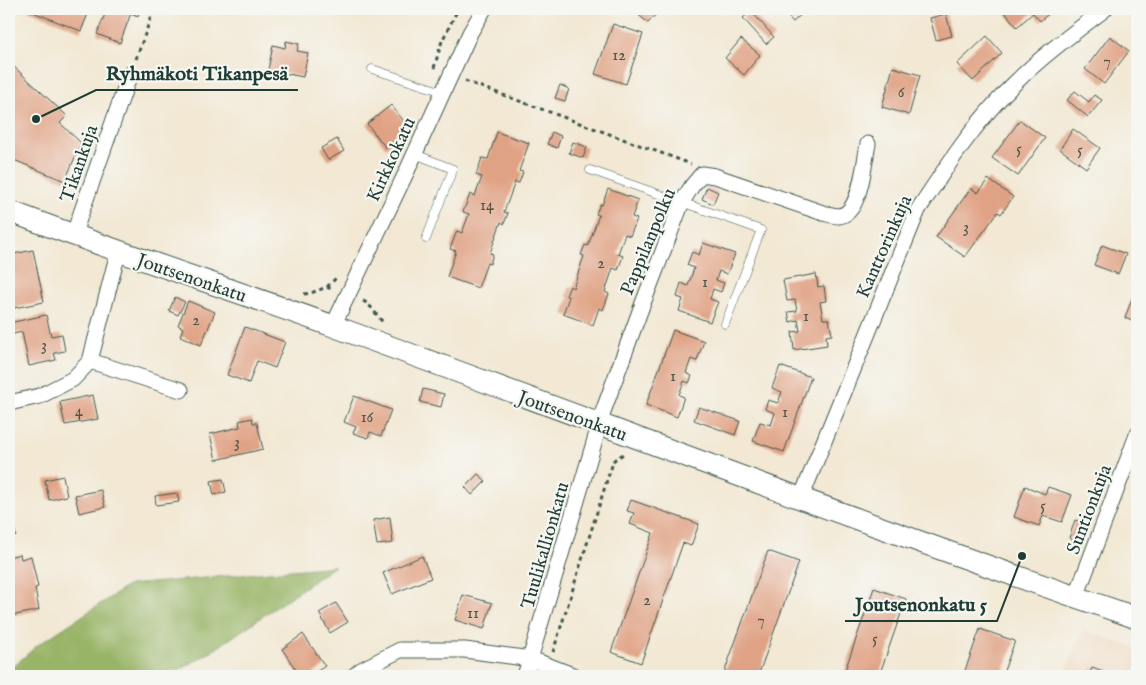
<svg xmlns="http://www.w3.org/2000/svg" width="1146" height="685" font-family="'IM FELL English',serif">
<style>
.built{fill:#efd6bb}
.forest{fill:#98b466;stroke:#5c784d}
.building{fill:#e0a284}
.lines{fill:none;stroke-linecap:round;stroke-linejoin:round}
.lane-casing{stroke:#3f574c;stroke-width:9}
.street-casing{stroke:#3f574c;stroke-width:17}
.secondary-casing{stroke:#3f574c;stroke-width:23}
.path{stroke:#3f574c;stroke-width:3;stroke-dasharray:4 4;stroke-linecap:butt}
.lane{stroke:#fff;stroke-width:8}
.street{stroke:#fff;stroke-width:15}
.secondary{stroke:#fff;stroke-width:21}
.labels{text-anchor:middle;stroke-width:4.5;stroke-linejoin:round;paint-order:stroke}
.number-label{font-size:16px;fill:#4f5648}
.street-label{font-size:19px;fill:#1f3d34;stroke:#f6f6f2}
.leader{fill:none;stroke:#1f3d34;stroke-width:2}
.callout-dot{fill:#1f3d34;stroke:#f6f6f2;stroke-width:2}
.callout-label{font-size:20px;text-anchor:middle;font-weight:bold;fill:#1f3d34;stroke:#f6f6f2;stroke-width:4.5;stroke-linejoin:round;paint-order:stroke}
</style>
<rect width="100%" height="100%" fill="#f6f6f2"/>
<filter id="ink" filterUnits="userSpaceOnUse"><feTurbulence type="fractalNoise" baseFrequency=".02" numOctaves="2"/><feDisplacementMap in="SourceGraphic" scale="10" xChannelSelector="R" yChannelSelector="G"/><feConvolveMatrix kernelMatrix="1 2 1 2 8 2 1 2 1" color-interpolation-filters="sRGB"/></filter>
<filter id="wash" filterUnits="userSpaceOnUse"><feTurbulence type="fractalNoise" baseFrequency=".0096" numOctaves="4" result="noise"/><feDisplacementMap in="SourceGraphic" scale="20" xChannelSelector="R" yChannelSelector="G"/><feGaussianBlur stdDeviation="1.12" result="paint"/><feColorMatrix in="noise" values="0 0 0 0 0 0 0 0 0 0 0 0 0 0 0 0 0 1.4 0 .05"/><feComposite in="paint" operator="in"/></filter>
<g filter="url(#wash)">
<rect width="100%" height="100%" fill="#f2e8d3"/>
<path class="built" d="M1083,630l54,18v28h-73z"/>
<path class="forest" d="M335,566l-124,86 -43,24h-159v-6l29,-25 91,-60z"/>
<g id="blocks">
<path class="building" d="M25,9h65l-9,22z
M107,9h33l-2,7 -7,-3 -11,30 -23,-9z
M632,9h29l-13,14z
M781,9h26l-14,13z
M1002,9h52l-14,12 -7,-8 -16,14z
M751,11l23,26 -8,7 -23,-26z
M946,14l6,22 -16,4 -6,-22z
M613,24l30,10 -17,50 -31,-10z
M987,36l15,17 -29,28 -16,-17z
M1110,36l19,15 -25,33 -19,-15z
M741,39l19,16 -16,20 -19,-17z
M286,41l13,3 -2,7 11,2 -5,24 -35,-7 5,-25 12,3z
M12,65l55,51 -7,7 21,20 -16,38 -56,-23v-90z
M893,67l27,8 -11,40 -27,-8z
M560,85l9,4 -4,12 -10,-3z
M1075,91l14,11 5,-7 8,5 -14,17 -21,-17z
M391,105l16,20 -9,7 3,3 -15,13 -19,-24z
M1020,120l25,18 -27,38 -26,-18z
M1073,129l27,19 -14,20 -26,-19z
M497,132l32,11 -10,28 4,1 -4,11 -4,-1 -11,30 4,1 -4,11 -3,-2 -11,31 3,1 -3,10 -3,-1 -9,25 -31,-11 9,-26 -6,-2 7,-18 5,2 7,-19 -6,-2 7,-18 5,2 7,-19 -6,-2 6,-17 6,1z
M552,132l9,4 -4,12 -10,-4z
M337,139l7,12 -16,9 -7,-12z
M573,142l14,5 -4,11 -14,-5z
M988,179l25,18 -12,17 -3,-2 -33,45 -29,-20 35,-49 7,5z
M707,187l11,5 -5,12 -11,-5z
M608,189l30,11 -6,17 5,2 -7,17 -5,-2 -7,20 5,2 -5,14 -5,-2 -8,24 4,2 -6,16 -4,-2 -6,17 -30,-11 6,-17 -3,-1 4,-10 3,2 11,-32 -3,-1 4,-10 3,1 11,-31 -3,-1 4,-10 2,1z
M703,243l32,11 -8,20 -8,-3 -3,9 8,3 -3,9 -8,-3 -3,10 8,3 -8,20 -31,-11 4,-12 -6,-2 4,-14 7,3 6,-18 -7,-3 5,-13 7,3z
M1102,245l24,9 -8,20 -24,-9z
M33,250l11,52 -30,6 -5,-24v-29z
M816,274l2,13 6,-1 2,15 -6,1 3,17h6l3,16 -6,1 1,9 -33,5 -2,-18 8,-1 -2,-11 -8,2 -2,-10 9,-1 -2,-11 -8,1 -4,-21z
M1137,284v39l-12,-5z
M175,297l10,5 -7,13 -9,-4z
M188,301l27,11 -14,33 -21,-9 3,-8 -5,-3z
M46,315l5,21 11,-2 3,17 -11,2 2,7 -27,6 -7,-34 -13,3v-12z
M245,327l40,15 -10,26 -18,-7 -8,22 -22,-8z
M673,330l31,11 -7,20 -6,-2 -5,14 6,3 -3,7 -5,-2 -5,14 5,2 -7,20 -31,-12z
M780,366l31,11 -27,75 -31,-11 7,-19 11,3 4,-12 -10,-4 3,-9 10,3 4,-11 -10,-4z
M423,389l21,5 -3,13 -21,-5z
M93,395l5,24 -33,6 -5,-23z
M354,396l37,14 -10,26 -11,-4 -2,6 -15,-5 3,-6 -12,-5z
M699,407l41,14 -5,14 -41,-15z
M252,418l1,5h4l6,26 -47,11 -6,-26 30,-7 -1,-6z
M478,474l8,7 -14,14 -7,-8z
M63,476l4,20 -18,4 -4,-20z
M223,479l3,13 -12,3 -3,-14z
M1025,486l20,8 3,-7 24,8 -10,27 -19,-6 -4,10 -25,-9z
M101,490l4,17 -26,6 -4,-18z
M177,493l2,9 -23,3 -1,-9z
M631,500l68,24 -8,22 -8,-3 -42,120 -30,-11 42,-119 -23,-9 4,-11 -7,-2z
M9,505l7,31 -7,2z
M390,517l3,26 -16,2 -4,-25z
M1075,520l11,4 -6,18 -11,-4z
M768,551l31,11 -41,114h-35z
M20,554l1,5 10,-3 7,31 -3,1 4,22 -28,6 -2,-12v-47z
M422,556l9,22 -39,16 -9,-21z
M874,588l32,11 -27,77h-36z
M463,595l29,8 -8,26 -29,-9z
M336,603l12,19 -18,11 -11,-20z
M980,629l35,12 -13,35h-39z
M303,634l22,32 -15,10h-10l-18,-27z
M1092,668l22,8h-25z"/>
</g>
</g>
<g filter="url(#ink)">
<use href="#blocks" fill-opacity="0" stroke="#3f574c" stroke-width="1"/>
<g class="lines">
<g class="lane-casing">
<path id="lane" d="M372,69l71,23
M415,154l38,15 -27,70
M590,170l171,60 -36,94"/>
</g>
<g class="street-casing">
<path id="street" d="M73,236l57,-162
M333,326l73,-153 64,-140 14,-24
M90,361l91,29
M9,403l31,-7 33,-17 17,-18 25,-97 5,-13
M801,498l117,-288c29,-44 59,-91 98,-128 27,-27 59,-50 89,-73
M1076,597l61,-162
M354,676l7,-6 39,-20h65l66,9 44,17
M525,676l79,-267 36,-98 42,-109 10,-16 10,-12 13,2 108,37c5,1 11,3 16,3 22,-2 25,-54 29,-72"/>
</g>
<g class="secondary-casing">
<path id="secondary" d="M9,211c107,41 216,76 324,115 268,97 534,200 804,292"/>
</g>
<path class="path" d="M136,59l18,-50
M434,68l8,-27 16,-32
M465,81l226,83
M327,287l10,-10
M304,294l7,-1 16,-6 7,3
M363,301c8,3 14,16 21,22
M553,652l56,-178 5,-14 11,-7"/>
<use href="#lane" class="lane"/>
<use href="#street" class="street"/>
<use href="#secondary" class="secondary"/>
</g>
</g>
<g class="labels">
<g class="number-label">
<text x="619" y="60">12</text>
<text x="1107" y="66">7</text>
<text x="901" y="97">6</text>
<text x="1019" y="154">5</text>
<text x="1080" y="155">5</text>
<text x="487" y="210">14</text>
<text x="966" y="232">3</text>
<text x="601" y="268">2</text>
<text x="705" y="287">1</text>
<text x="806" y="321">1</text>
<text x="196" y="325">2</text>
<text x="44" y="350">3</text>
<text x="673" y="381">1</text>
<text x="79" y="416">4</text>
<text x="785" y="417">1</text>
<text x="367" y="422">16</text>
<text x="237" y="447">3</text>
<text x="1043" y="511">5</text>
<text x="647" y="605">2</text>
<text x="473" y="618">11</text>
<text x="761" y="625">7</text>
<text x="875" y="644">5</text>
</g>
<g class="street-label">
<text transform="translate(390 159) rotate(-65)" y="7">Kirkkokatu</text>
<text transform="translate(78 163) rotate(-71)" y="7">Tikankuja</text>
<text transform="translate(647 241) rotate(-67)" y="7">Pappilanpolku</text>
<text transform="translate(883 246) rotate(-66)" y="7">Kanttorinkuja</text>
<text transform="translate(192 277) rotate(19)" y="7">Joutsenonkatu</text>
<text transform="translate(573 415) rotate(20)" y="7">Joutsenonkatu</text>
<text transform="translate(1088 509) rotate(-69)" y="7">Suntionkuja</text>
<text transform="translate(544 545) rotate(-74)" y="7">Tuulikallionkatu</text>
</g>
</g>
<path class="leader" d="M36 119L96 90H298M1022 556L997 621H845"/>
<g class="callout-dot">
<circle cx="36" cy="119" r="5"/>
<circle cx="1022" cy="556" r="5"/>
</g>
<g class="callout-label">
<text x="197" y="80">Ryhmäkoti Tikanpesä</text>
<text x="921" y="611">Joutsenonkatu 5</text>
</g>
<rect width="1146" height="685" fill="none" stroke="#f6f6f2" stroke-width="30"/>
</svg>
